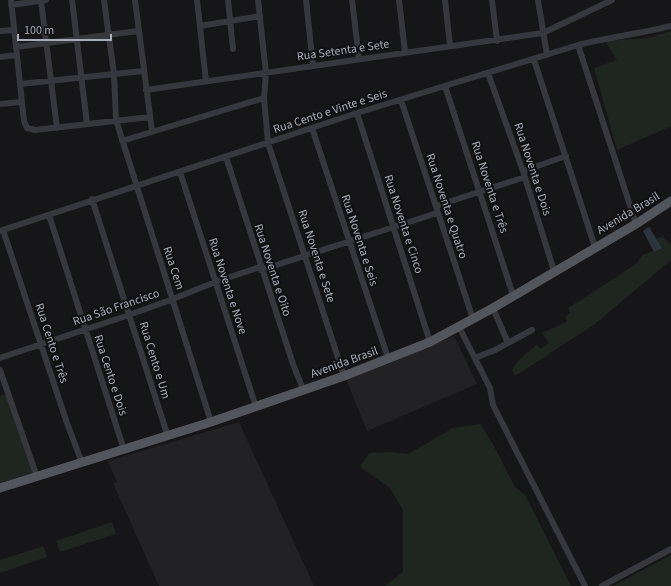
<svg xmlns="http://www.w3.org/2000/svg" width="671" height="586" font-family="'Source Sans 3',sans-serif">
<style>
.built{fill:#222225}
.green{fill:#1e261f}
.water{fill:#2c353c}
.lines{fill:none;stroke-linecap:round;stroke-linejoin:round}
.minor{stroke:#37383d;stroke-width:6}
.primary{stroke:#53555c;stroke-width:9}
.labels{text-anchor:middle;stroke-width:4;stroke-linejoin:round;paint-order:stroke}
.street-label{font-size:12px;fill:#a8adb8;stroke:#111113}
</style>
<rect width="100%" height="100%" fill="#161618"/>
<path class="built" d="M454,336l23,48 -110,47 -21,-52z
M239,422l75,164h-155l-46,-103 4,-1 -9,-21z"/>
<path class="green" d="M671,31v95l-54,24 -23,-82 23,-8 -12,-19 42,-3z
M663,236l8,9v15l-76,64 -80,52 -3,-6c5,-10 16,-18 25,-25l3,4 9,-6 -7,-10 25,-11 -2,-5 5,-4 -2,-5 68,-44 6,-9 19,-7 -5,-9z
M6,394l27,79 -33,10v-87z
M480,424l14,22 21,41 10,8 46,91h-186l18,-14v-62l-13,-22 -30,-21 9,-14 22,-1 17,2 45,-26z
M112,522l4,12 -56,18 -4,-11z
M43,546l4,11 -47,16v-13z
M671,555v31h-58z"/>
<path class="water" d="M649,227l13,21 -8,4 -11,-21z"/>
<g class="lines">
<path class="minor" d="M11,0l13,121 3,7 8,2 115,-13
M72,0l15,124
M104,0l10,74 2,46 95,302
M135,0l17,131
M197,0l9,81
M228,0l5,49
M258,0l8,73 -2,25 4,45 76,233
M306,0l7,66
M352,0l7,59
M399,0l6,52
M445,0l5,46
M492,0l5,41
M538,0l9,55
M41,1l16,127
M11,5l35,-5
M200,26l60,-10
M0,31l14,-1
M578,45l58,179
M16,47l122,-16
M0,57l16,-2
M534,60l61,187
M488,73l35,98 31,100
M20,84l123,-13
M445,86l68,209
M146,90l397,-57 69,-33
M401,100l72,219
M0,104l21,-2
M357,113l73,229
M312,128l76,230
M122,141l142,-43
M226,157l67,207 10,25
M523,171l43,-15
M180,172l76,235
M92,199l76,238
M436,206l89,-29
M49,215l75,235
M3,230l64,193 15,40
M0,231l357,-118 221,-68c31,-8 62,-11 93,-19
M261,270l176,-57
M493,308l15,35
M459,327l31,61 3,17 92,181
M0,358l129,-43 44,-16 42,-17 45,-15
M475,358l20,-8 37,-20
M0,370l37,107
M602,586l69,-37"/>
<path class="primary" d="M0,488l211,-66 133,-46 86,-34 63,-34 143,-84 35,-23"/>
</g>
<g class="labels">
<g class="street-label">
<text transform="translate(343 50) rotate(-8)" y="4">Rua Setenta e Sete</text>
<text transform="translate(330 111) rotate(-18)" y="4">Rua Cento e Vinte e Seis</text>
<text transform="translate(533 169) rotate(72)" y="4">Rua Noventa e Dois</text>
<text transform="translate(490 187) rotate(72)" y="4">Rua Noventa e Três</text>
<text transform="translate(447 206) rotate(72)" y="4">Rua Noventa e Quatro</text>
<text transform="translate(628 213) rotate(-31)" y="4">Avenida Brasil</text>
<text transform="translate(404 224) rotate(72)" y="4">Rua Noventa e Cinco</text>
<text transform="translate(360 240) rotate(72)" y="4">Rua Noventa e Seis</text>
<text transform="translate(317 256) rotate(72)" y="4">Rua Noventa e Sete</text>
<text transform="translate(174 268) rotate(72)" y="4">Rua Cem</text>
<text transform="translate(273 270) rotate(72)" y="4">Rua Noventa e Oito</text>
<text transform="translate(228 286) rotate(72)" y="4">Rua Noventa e Nove</text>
<text transform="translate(116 307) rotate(-19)" y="4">Rua São Francisco</text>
<text transform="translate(52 343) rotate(72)" y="4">Rua Cento e Três</text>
<text transform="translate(155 360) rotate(73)" y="4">Rua Cento e Um</text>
<text transform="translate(344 362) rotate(-20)" y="4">Avenida Brasil</text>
<text transform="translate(111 375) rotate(72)" y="4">Rua Cento e Dois</text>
</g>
</g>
<path d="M18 34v6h93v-6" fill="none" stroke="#a8adb8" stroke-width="2"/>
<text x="24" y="34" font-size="12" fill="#a8adb8" stroke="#111113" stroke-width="3" paint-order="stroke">100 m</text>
</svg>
